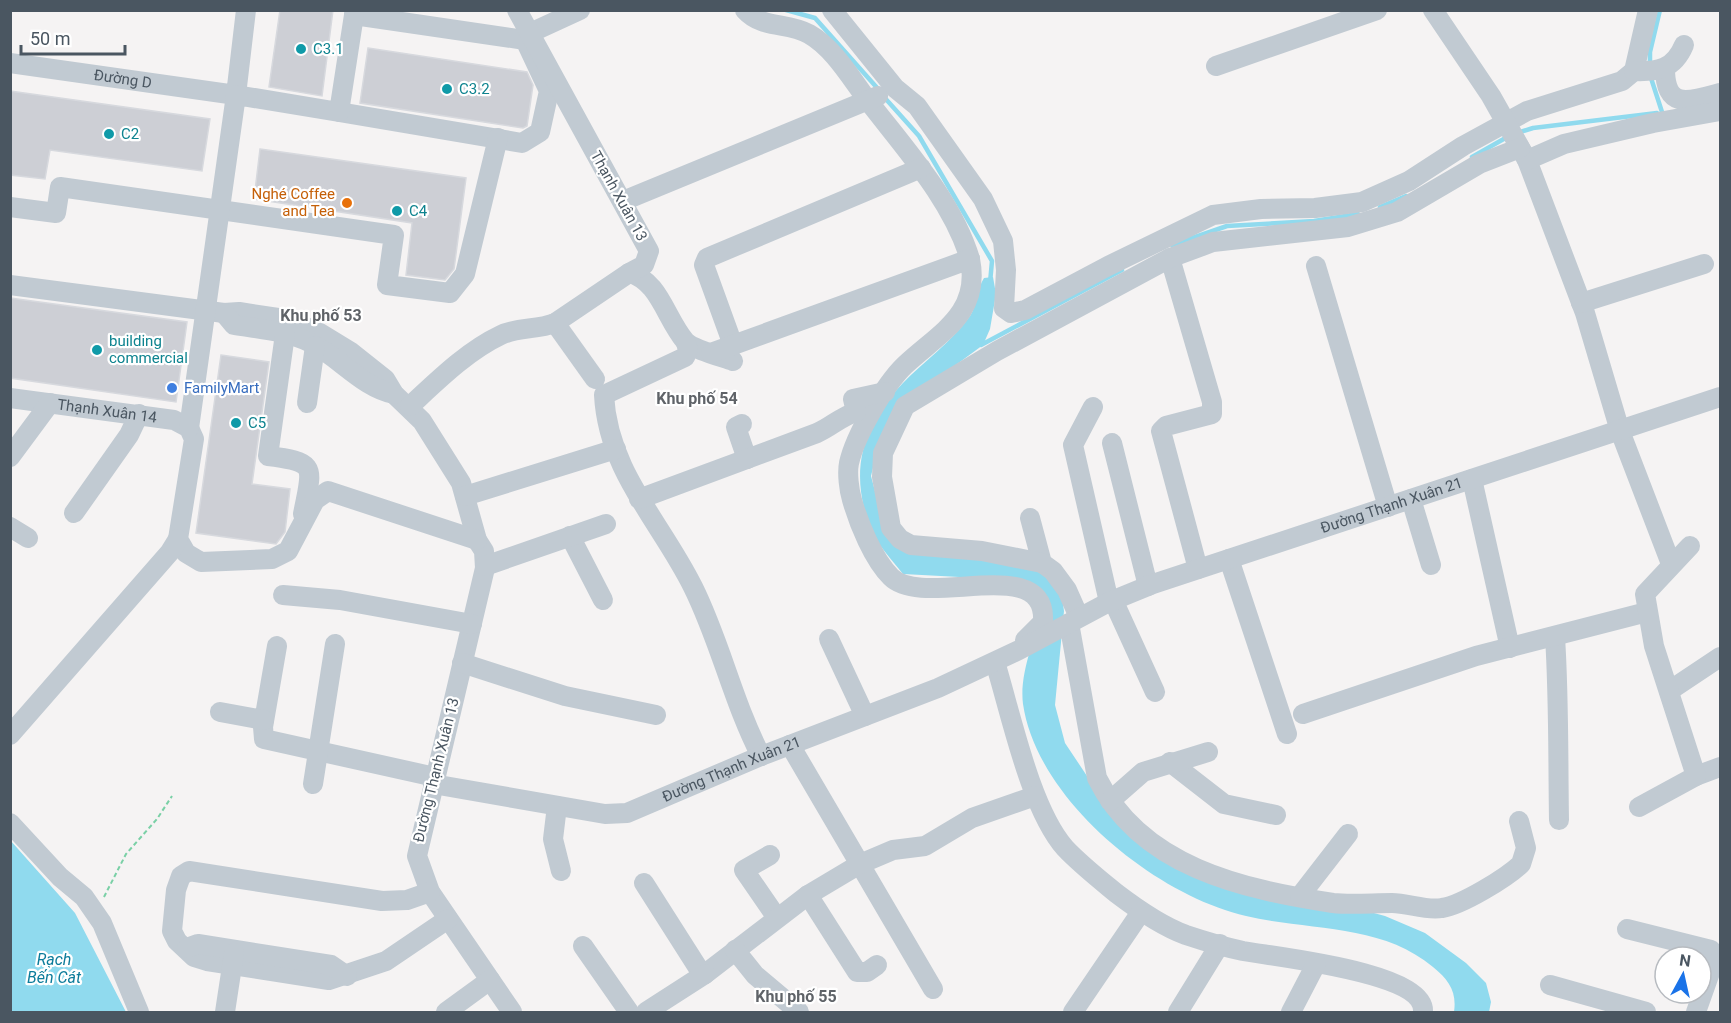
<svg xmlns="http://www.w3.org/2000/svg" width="1731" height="1023" font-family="Roboto,sans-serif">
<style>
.water{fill:#90daee}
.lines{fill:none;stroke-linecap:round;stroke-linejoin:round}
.stream{stroke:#90daee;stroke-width:4.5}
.building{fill:#cdcfd5;stroke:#d7d9de;stroke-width:1.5}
.path{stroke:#7ad0a6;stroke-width:2;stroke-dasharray:4.5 3;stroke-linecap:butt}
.minor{stroke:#c1cad2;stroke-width:20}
.culture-dot{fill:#0f9aa8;stroke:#fff;stroke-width:2}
.food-dot{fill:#e8710a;stroke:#fff;stroke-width:2}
.shop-dot{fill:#3f7fe0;stroke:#fff;stroke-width:2}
.labels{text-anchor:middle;stroke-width:4.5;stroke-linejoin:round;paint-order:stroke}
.culture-label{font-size:15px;fill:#0d838f;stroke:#fff;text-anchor:start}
.street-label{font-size:15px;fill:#4a5661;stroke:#fff}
.food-label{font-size:15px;fill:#c56008;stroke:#fff;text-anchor:end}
.shop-label{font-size:15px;fill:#366cbe;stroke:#fff;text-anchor:start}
.neighbourhood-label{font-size:16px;font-weight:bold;fill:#5f6368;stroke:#fff}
.water-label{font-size:16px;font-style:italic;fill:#0c7c9b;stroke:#fff}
</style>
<rect width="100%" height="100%" fill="#f5f3f3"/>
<path class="water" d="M993,277l3,17 -6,35 -7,16 -68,50 -38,57 -6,24 14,53 155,39 22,29 2,14 -9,94 10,38 32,48 73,67 215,58 40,17 41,30 20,20 5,19 -2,10h-35c3,-20 -5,-32 -21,-45 -52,-44 -124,-36 -187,-51 -91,-21 -209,-116 -223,-212 -4,-31 13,-69 21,-98l-28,-26 -113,-6c-11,-14 -24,-28 -33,-44 -3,-7 -4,-15 -6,-22 -12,-49 4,-88 38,-124 22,-23 49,-41 68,-68 7,-11 7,-27 14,-38z
M10,840l65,73 51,99h-115z"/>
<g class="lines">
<path class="stream" d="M786,10l29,8 64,72
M1650,66v-14l10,-42
M1650,75l12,37
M884,97l35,39 73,125 -2,22
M1517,133l16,-5 124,-15
M1472,157l37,-21
M1380,207l26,-11
M1172,245l55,-19 87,-5 44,-7
M981,345l141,-75"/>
</g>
<path class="building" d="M280,10h53l-11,86 -53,-9z
M368,48l159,24 6,13 -6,41 -4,2 -163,-25z
M10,91l200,28 -8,52 -152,-21 -5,29 -35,-4z
M260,149l206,29 -12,91 -9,11 -39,-5 6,-52 -158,-24z
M10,298l177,24 -11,80 -166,-24z
M221,355l48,7 -17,122 38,5 -5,43 -9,12 -80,-11z"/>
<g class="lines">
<path class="path" d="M104,897l22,-43 31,-35 15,-23"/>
<g class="minor">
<path d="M745,10c17,19 43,12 64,24 25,14 43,46 60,68 37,48 83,98 101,157"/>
<path d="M832,10l63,78 22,18 66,93 20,42 3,29 -2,38 7,5 14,-3 83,-44 105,-51 48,-6 54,-1 47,-6 47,-21 54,-35 64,-35 95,-30 12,-10 14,-61"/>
<path d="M1433,10l58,86 36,64 58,153 35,118 51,133"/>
<path d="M530,33l50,-23"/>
<path id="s1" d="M10,63l226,32 10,-85"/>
<path d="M1216,66l161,-56"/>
<path d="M1665,68c0,43 25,33 55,25"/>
<path d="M1634,71c24,1 40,-2 50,-26"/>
<path d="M339,112l183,31 18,-11 9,-41 -24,-51 -171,-25 1,-5"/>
<path d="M1527,160l37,-16 89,-21 67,-12"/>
<path d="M623,201l255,-105"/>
<path d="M10,207l46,6 4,-26 334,48 -7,50 63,8 15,-19 33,-136"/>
<path d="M1170,258l42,144v12l-46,12 -5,5 37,138"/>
<path d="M1316,266l72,241"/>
<path d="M629,273c30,7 37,46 56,68 7,8 37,16 48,20"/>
<path d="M10,285l214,28 15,-1 39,6 37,12 36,22 34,27 9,15 28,27 39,62 16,57 7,11 1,17 -68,288 13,36 82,120"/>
<path d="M1581,303l123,-39"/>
<path d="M224,313l10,12c25,4 54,6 77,18 29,15 52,45 83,51"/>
<path d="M555,323l40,56"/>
<path d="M285,334l-17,122c51,6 44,11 35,58"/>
<path d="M686,343l2,7 -3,7 -81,38c4,77 57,127 89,192 27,54 40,115 68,169"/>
<path d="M733,345l-29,-80 3,-7 214,-90"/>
<path d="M711,353l259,-94c11,55 -31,74 -65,106 -20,19 -50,71 -56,98 -2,10 0,27 3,37 7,24 21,59 39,77 33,33 156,-25 152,45l-18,18"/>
<path id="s2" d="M10,398l164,22 15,8 5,11 -16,100 8,14 15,9 71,-3 16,-8 27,-51 13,-9 149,49"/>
<path d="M307,403l8,-57"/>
<path d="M410,406c27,-25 57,-55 91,-71 17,-8 36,-5 54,-12l74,-50 15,-8 5,-14 -132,-241"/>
<path d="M1093,407l-20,38 36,157"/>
<path d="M742,424l-6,3 11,32"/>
<path d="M189,428l47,-333 103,17 15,-97"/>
<path d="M1112,443l36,143"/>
<path d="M10,457l40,-54"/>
<path d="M1472,479l38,169"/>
<path d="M465,496l151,-47"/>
<path d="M639,499l178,-66c14,-6 23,-16 39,-21l-3,-13 32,-7"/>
<path d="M1411,499l20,66"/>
<path d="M74,513l55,-78 10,-21"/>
<path d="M1030,518l12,45 11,8 14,19 12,27"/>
<path d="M10,527l18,11"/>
<path d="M570,536l33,64"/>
<path d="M1229,559l58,175"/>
<path d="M1042,563l-60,-12 -71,-6 -11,-6 -9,-11 -9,-51 1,-24 22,-47 92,-55 173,-93 43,-16 135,-15 49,-15 82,-48 41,-16"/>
<path d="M485,566l121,-42"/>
<path d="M283,595l57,5 132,24"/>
<path d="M1113,600l42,92"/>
<path d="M1069,623l28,155c44,89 145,111 236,125 18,2 40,0 59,0 16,0 34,8 50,5 20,-3 64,-30 79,-44l5,-16 -7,-27"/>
<path d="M1555,637c4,61 3,122 4,183"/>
<path d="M829,639l36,77"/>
<path d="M277,646l-14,81 1,12 171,38"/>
<path d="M995,662c16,52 35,146 70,186 15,16 34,31 51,45 21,16 45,33 70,42 18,6 38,12 57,16 32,6 183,21 180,61"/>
<path d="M462,663l103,33 91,19"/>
<path d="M1669,691l51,-34"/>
<path d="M220,712l44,8"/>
<path d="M1303,714l173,-58 171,-44"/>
<path d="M10,735l160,-183 8,-13"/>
<path d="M790,745l143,244"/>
<path d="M1170,762l54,42 52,11"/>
<path d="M1696,776l24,-9"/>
<path d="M313,784l22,-140"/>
<path id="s3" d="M433,784l172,30 22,-1 134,-57 177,-68 81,-38 90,-48 44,-18 567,-187"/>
<path d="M1110,801l33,-29 65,-20"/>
<path d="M557,806l-4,33 8,32"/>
<path d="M1639,807l57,-31 -42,-130 -9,-52 45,-48"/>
<path d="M10,823l50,54 24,20 18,26 37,89"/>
<path d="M770,855l-26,15 33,48"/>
<path d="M644,883l56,88 5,3 103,-79 52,-31 33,-14 32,-4 47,-28 63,-22"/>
<path d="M430,892l-23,8 -25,1 -193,-30 -8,5 -5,14 -4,41 5,10 17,16 13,4 122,19 57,-19 62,-42"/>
<path d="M808,895l49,77h10l10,-7"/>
<path d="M1300,896l48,-62"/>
<path d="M1627,929l84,21 7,10"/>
<path d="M583,946l46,66"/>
<path d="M187,948l11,-4 133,21 16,11"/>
<path d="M735,950l20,25 44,37"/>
<path d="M1550,985l96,27"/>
<path d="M225,1012l9,-59"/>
<path d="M446,1012l44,-32"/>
<path d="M646,1012l59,-38"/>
<path d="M1073,1012l68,-100"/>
<path d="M1178,1012l42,-68"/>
<path d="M1291,1012l25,-48"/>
<path d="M1696,1012l16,-45 8,-7"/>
</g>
</g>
<g class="culture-dot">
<circle cx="301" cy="49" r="6"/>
<circle cx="447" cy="89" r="6"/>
<circle cx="109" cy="134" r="6"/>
<circle cx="397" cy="211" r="6"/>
<circle cx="97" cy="350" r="6"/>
<circle cx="236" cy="423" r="6"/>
</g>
<circle class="food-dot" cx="347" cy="203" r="6"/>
<circle class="shop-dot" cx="172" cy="388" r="6"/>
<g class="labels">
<g class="culture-label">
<text x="313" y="54">С3.1</text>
<text x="459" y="94">C3.2</text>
<text x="121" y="139">С2</text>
<text x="409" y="216">C4</text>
<text x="109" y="346">building<tspan x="109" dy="17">commercial</tspan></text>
<text x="248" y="428">C5</text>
</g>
<g class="street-label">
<text dy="5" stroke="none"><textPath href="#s1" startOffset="114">Đường D</textPath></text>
<text transform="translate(619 196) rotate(61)" y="5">Thạnh Xuân 13</text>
<text dy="5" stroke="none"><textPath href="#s2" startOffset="98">Thạnh Xuân 14</textPath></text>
<text dy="5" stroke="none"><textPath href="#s3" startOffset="1022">Đường Thạnh Xuân 21</textPath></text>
<text dy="5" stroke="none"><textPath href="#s3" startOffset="310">Đường Thạnh Xuân 21</textPath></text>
<text transform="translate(436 770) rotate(-76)" y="5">Đường Thạnh Xuân 13</text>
</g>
<g class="food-label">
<text x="335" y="199">Nghé Coffee<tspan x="335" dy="17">and Tea</tspan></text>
</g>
<g class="shop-label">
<text x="184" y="393">FamilyMart</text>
</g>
<g class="neighbourhood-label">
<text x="321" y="321">Khu phố 53</text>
<text x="697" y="404">Khu phố 54</text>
<text x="796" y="1002">Khu phố 55</text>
</g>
<g class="water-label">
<text x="54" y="965">Rạch<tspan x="54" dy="18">Bến Cát</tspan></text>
</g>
</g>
<rect width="1731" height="1023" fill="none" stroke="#4a5661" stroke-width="24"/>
<g transform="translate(1683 975) rotate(8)"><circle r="28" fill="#ffffff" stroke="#b7bbc0" stroke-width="1.5"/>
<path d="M0-4.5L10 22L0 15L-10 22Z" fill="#1a73e8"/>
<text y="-9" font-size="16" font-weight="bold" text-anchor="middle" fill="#4a5661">N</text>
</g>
<path d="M21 45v9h104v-9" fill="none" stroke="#4a5661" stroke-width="3"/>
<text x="30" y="45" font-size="18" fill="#4a5661" stroke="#ffffff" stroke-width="4.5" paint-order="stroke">50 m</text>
</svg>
